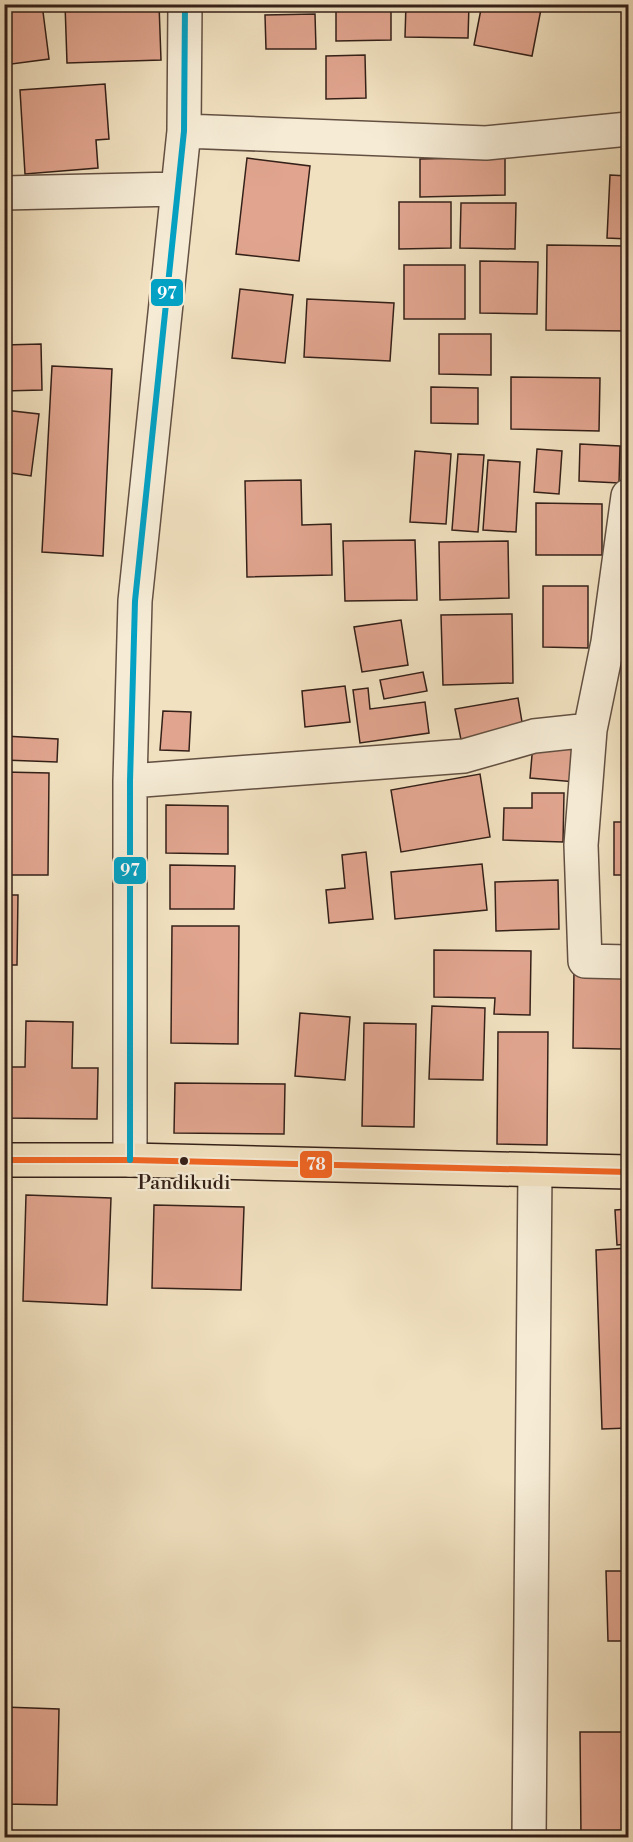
<svg xmlns="http://www.w3.org/2000/svg" width="633" height="1842" font-family="'Libre Bodoni',serif">
<style>
.building{fill:#e1a58f;stroke:#342018;stroke-width:1.5}
.lines{fill:none;stroke-linecap:round;stroke-linejoin:round}
.minor-casing{stroke:#635042;stroke-width:36}
.major-casing{stroke:#342018;stroke-width:36}
.minor{stroke:#f6ecd6;stroke-width:33}
.major{stroke:#f1e1c0;stroke-width:33}
.bus-1-casing{stroke:#f6ecd6;stroke-width:10}
.bus-2-casing{stroke:#f6ecd6;stroke-width:10}
.bus-1{stroke:#f26522;stroke-width:6}
.bus-2{stroke:#03a2c5;stroke-width:6}
.bus-dot{fill:#342018;stroke:#f6ecd6;stroke-width:2}
.labels{text-anchor:middle;stroke-width:4.5;stroke-linejoin:round;paint-order:stroke}
.bus-label{font-size:20px;fill:#342018;stroke:#f6ecd6}
.line-badge{stroke:#f6ecd6;stroke-width:2}
.badge-label{font-size:16px;text-anchor:middle;font-weight:bold;fill:#fff}
</style>
<rect width="100%" height="100%" fill="#f1e1c0"/>
<filter id="stains"><feTurbulence type="fractalNoise" baseFrequency=".00333" numOctaves="4"/><feColorMatrix values="0 0 0 0 .2 0 0 0 0 .09 0 0 0 0 .02 0 0 0 .5 -.17"/></filter>
<radialGradient id="worn" r=".72"><stop offset=".6" stop-color="#630" stop-opacity="0"/><stop offset="1" stop-color="#630" stop-opacity=".3"/></radialGradient>
<path class="building" d="M4,4h38l7,55 -45,6z
M65,4h94l2,56 -94,3z
M336,4h55v36l-55,1z
M406,4h63l-1,34 -63,-1z
M482,4h60l-10,52 -58,-11z
M315,14l1,35h-50l-1,-34z
M365,55l1,43 -40,1v-43z
M7,74l3,63h-6v-62z
M105,84l4,55 -13,1 2,28 -73,6 -5,-84z
M505,157v38l-85,2v-38z
M247,158l63,8 -11,95 -63,-7z
M610,175l18,1v63l-21,-1z
M399,202h52v46l-52,1z
M461,203h55l-1,46 -55,-1z
M547,245l81,1v85l-82,-1z
M480,261l58,1 -1,52 -57,-1z
M404,265h61v54h-61z
M240,289l53,6 -8,68 -53,-5z
M307,299l87,4 -4,58 -86,-4z
M439,334h52v41l-52,-1z
M41,344l1,46 -38,1v-46z
M52,366l60,3 -9,187 -61,-4z
M511,377l89,1 -1,53 -88,-2z
M431,387l47,1v36l-47,-1z
M4,410l35,4 -8,62 -27,-4z
M580,444l40,2 -1,37 -40,-2z
M537,449l25,2 -3,43 -25,-2z
M415,451l36,3 -5,70 -36,-2z
M458,454l26,1 -6,77 -26,-2z
M488,460l32,2 -4,70 -33,-2z
M301,480l1,45 29,-1 1,51 -85,2 -2,-96z
M4,484h4l-4,53z
M536,503l66,1v51h-66z
M415,540l2,60 -72,1 -2,-60z
M508,541l1,57 -69,2 -1,-58z
M543,586h45v62l-45,-1z
M512,614l1,69 -70,2 -2,-70z
M401,620l7,45 -46,7 -8,-45z
M423,672l4,19 -43,8 -4,-19z
M345,686l5,36 -45,5 -3,-36z
M368,688l2,21 55,-7 4,31 -69,10 -7,-53z
M518,698l6,36 -62,11 -7,-36z
M163,711l28,1 -2,39 -29,-1z
M4,736l54,3 -1,23 -53,-2z
M533,744l45,3 -2,35 -46,-4z
M4,772l45,1 -1,102h-44z
M480,774l10,63 -89,15 -10,-62z
M532,793h32l-1,49 -60,-2 1,-32h28z
M166,805l62,1v48l-62,-1z
M614,822h14v53h-14z
M366,852l7,67 -44,4 -3,-33 19,-2 -3,-33z
M482,864l5,46 -92,9 -4,-47z
M170,865l65,1 -1,43h-64z
M558,880l1,49 -63,2 -1,-49z
M4,895h14l-1,70h-13z
M172,926h67l-1,118 -67,-1z
M434,950l97,1 -1,64 -36,-1 1,-16 -61,-1z
M574,968l49,1 -1,80 -49,-1z
M432,1006l53,2 -2,72 -54,-1z
M300,1013l50,4 -5,63 -50,-4z
M26,1021l47,1 -1,46h26l-1,51 -93,-1 1,-51h20z
M364,1023l52,1 -2,103 -52,-1z
M498,1032h50l-1,113 -50,-1z
M175,1083l110,1 -1,50 -110,-1z
M26,1195l85,3 -4,107 -84,-4z
M154,1205l90,2 -3,83 -89,-2z
M628,1209v35l-11,1 -2,-35z
M628,1248v180l-26,1 -6,-179z
M606,1571h22v70h-20z
M4,1707l55,2 -2,96 -53,-1z
M580,1732h48v106h-47z"/>
<g class="lines">
<g class="minor-casing">
<path id="minor" d="M184,131l302,12 142,-14
M4,193l173,-4
M628,496l-20,146 -18,88 -9,115 4,116 43,1
M130,781l334,-25 70,-20 56,-6
M130,1160v-379l5,-180 49,-470 1,-127
M529,1838l6,-668"/>
</g>
<g class="major-casing">
<path id="major" d="M4,1160h126l498,12"/>
</g>
<use href="#minor" class="minor"/>
<use href="#major" class="major"/>
<g class="bus-1-casing">
<path id="bus-1" d="M4,1160h126l498,12"/>
</g>
<g class="bus-2-casing">
<path id="bus-2" d="M130,1160v-379l5,-180 49,-470 1,-127"/>
</g>
<use href="#bus-1" class="bus-1"/>
<use href="#bus-2" class="bus-2"/>
</g>
<circle class="bus-dot" cx="184" cy="1161" r="5"/>
<g class="labels">
<g class="bus-label">
<text x="184" y="1189">Pandikudi</text>
</g>
</g>
<g class="line-badge">
<rect x="150" y="278" width="34" height="29" rx="6" fill="#03a2c5"/>
<rect x="113" y="856" width="34" height="29" rx="6" fill="#03a2c5"/>
<rect x="299" y="1150" width="34" height="29" rx="6" fill="#f26522"/>
</g>
<g class="badge-label">
<text x="167" y="299">97</text>
<text x="130" y="876">97</text>
<text x="316" y="1170">78</text>
</g>
<rect width="633" height="1842" fill="none" stroke="#f1e1c0" stroke-width="24"/>
<rect x="6" y="6" width="621" height="1830" fill="none" stroke="#342018" stroke-width="3"/>
<rect x="12" y="12" width="609" height="1818" fill="none" stroke="#342018" stroke-width="1.5"/>
<rect width="100%" height="100%" filter="url(#stains)"/>
<rect width="100%" height="100%" fill="url(#worn)"/>
</svg>
